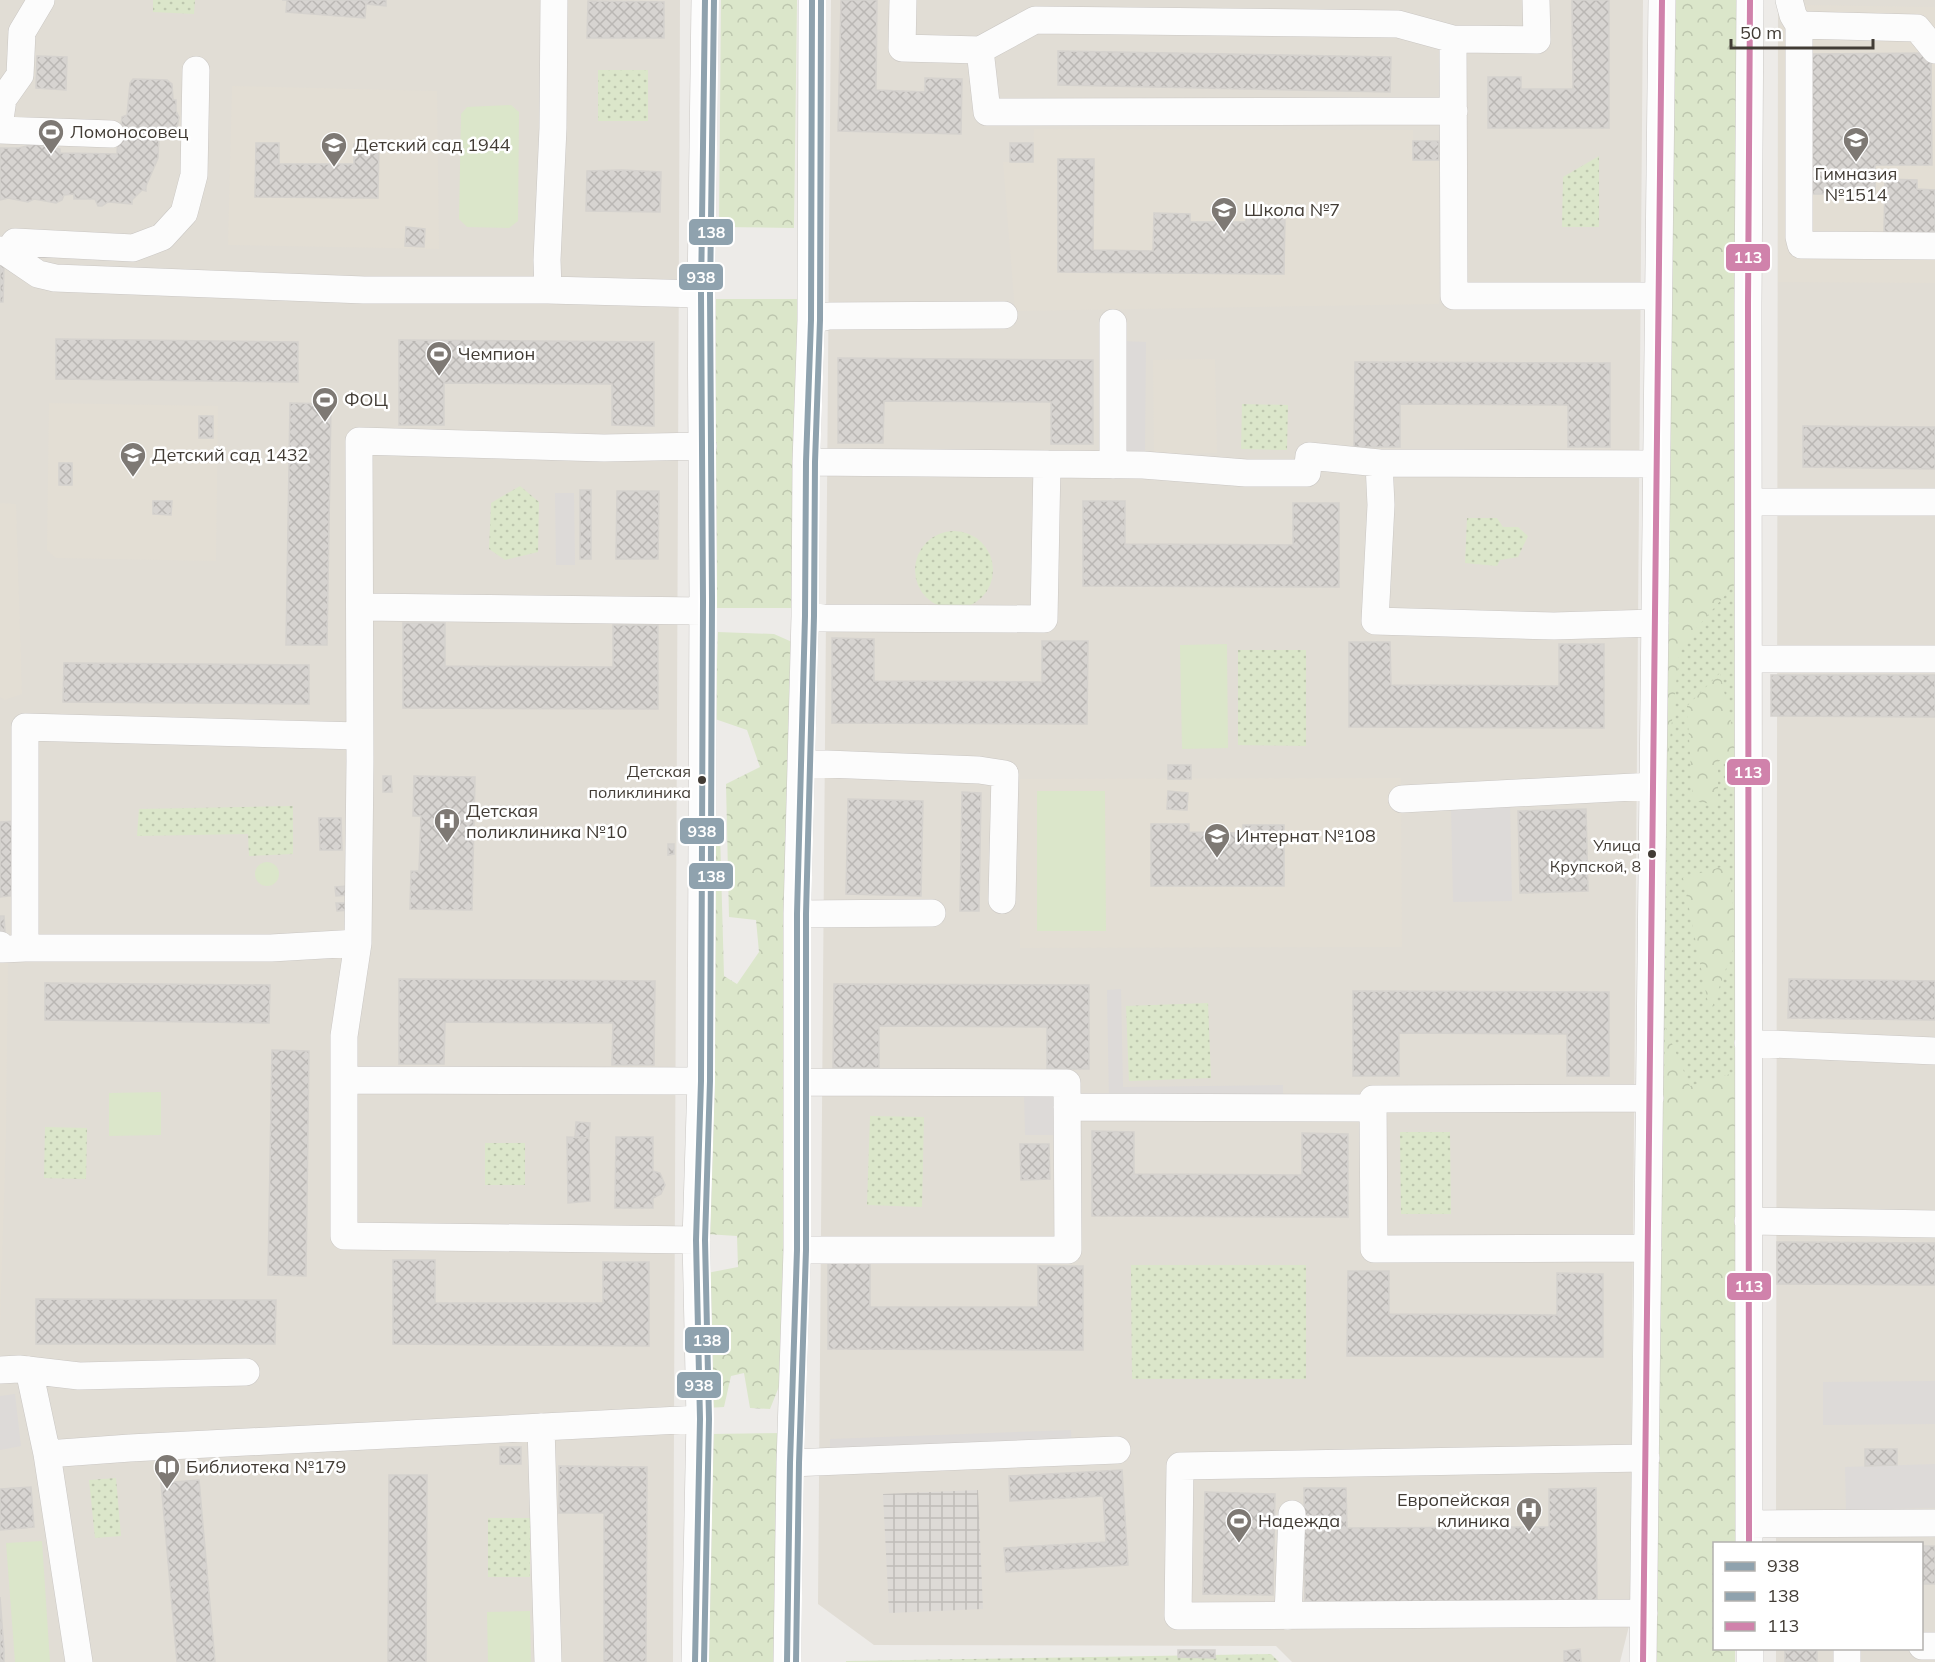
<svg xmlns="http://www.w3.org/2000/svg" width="1935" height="1662" font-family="Mulish,sans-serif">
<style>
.residential{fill:#e1ddd5}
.industrial{fill:url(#industrial-grid)}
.education{fill:#e3ded4}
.grass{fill:url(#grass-dots)}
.forest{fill:url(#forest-crowns)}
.garden{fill:#dbe6ca}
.parking{fill:#dddad8}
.building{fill:url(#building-cross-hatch);stroke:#d5d2ce;stroke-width:1.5}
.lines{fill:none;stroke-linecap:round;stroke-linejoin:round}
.minor-casing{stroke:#cac7c4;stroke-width:28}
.minor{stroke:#fcfcfc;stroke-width:27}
.bus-1-casing{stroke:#fff;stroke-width:10}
.bus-2-casing{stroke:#fff;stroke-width:10}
.bus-3-casing{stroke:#fff;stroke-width:10}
.bus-1{stroke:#8fa2ae;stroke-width:6}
.bus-2{stroke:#8fa2ae;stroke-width:6}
.bus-3{stroke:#d082ab;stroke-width:6}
.bus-dot{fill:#423c35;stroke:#fff;stroke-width:2}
.labels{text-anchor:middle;stroke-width:5;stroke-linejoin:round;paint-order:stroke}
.bus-label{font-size:16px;fill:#423c35;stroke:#fff;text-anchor:end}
.poi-label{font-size:18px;fill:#423c35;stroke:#fff;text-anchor:start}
.line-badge{stroke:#fff;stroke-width:2}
.badge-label{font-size:16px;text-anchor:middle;font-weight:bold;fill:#fff}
</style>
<defs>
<pattern id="industrial-grid" width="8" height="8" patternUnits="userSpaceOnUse" patternTransform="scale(1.5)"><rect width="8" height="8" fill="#dddad6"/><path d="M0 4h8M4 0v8" fill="none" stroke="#bfbcb8"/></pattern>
<pattern id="grass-dots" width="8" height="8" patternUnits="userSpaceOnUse" patternTransform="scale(1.5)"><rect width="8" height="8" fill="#dbe6ca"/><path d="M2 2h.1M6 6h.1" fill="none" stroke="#bdc6ae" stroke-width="1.8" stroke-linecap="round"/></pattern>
<pattern id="forest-crowns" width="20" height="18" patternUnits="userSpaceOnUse" patternTransform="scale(1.5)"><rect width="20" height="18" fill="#dbe6ca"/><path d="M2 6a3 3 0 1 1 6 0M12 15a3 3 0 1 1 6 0" fill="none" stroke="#bdc6ae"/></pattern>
<pattern id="building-cross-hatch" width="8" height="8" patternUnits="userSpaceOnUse" patternTransform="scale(1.5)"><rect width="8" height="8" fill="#d7d4d1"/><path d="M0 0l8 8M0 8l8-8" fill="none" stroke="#bab7b4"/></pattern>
</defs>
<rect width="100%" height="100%" fill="#edebe8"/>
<path class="residential" d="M0,0h680l-7,1662h-673z
M831,0h812l-13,1622 -10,40h-328l-16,-16 -402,-1 -56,-41z
M1778,0h157v1662h-159v-13l146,-1v-104l-146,-1z"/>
<path class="industrial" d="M978,1490l5,119 -94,4 -6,-119z"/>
<path class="education" d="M1803,5l132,2v276l-157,-1v-253z
M232,86l205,5 2,158 -211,-4z
M1034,129l379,1v30h26v144l-424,7 -12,-149h30z
M1215,359l2,94 -63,1 -1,-94z
M49,403l169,3 -2,155 -160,-3 -9,-8z
M0,503l16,1 6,190 -17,6 -5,-3z
M1401,778l1,169 -382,1v-169z
M0,961h8l-2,174 -6,189z"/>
<path class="grass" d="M153,0h42l-1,14 -41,-2z
M1667,0h76l-7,1543 -22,1v104l21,1v13h-84z
M598,70h50v51h-50z
M1599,156v71h-37l1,-50z
M1242,404l46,1 -1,45 -46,-1z
M520,486l19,16 -1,50 -33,8 -16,-11 2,-46z
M1467,518h30l6,9h15l10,9 -10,21 -18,3 -3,6 -32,-3z
M915 570a39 39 0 1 1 78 0a39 39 0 1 1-78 0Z
M1238,650h68v96l-68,-1z
M293,806v48l-44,2 -1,-22 -111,2 2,-27z
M1208,1003l3,75 -82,3 -3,-75z
M870,1116l54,1 -2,90 -55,-2z
M45,1127l42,1 -1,51 -42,-1z
M1400,1132h50l1,82h-50z
M485,1143h40v42h-40z
M1131,1265h175v114h-174z
M116,1478l5,58 -26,2 -6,-58z
M488,1518h42v59h-42z
M1271,1654l8,8h-433v-1z"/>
<path class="forest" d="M721,0h76l-3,228 -75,-1z
M1670,0h71l1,576 -62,71 -19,175z
M716,299h84l-1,309h-84z
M718,632l56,2 18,8 -6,727 -16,40 -20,-1 -6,-35 -13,3 -7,31 -18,1 1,-135 31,-6 -1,-31 -31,-2 3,-403 11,1 4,144 13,8 22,-32 -3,-32 -27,-3 -3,-133 34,-17 -13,-37 -32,-11z
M1720,673l17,76 -19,13v43l-25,-4 -6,-95z
M1728,865l9,73 -27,75 -27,-135z
M1665,1027l25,59 47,-14 -2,471 -21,1v104l20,1v13h-81z
M782,1433l1,229h-78l5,-228z"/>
<path class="garden" d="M511,105l8,7 -1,109 -9,7 -42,-1 -8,-8 2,-105 6,-7z
M1227,644l1,104 -46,1 -2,-104z
M1037,791h68l1,140h-69z
M255 874a12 12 0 1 1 24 0a12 12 0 1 1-24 0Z
M161,1092v43l-52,1v-43z
M42,1541l8,121h-35l-9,-119z
M530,1611l1,51h-43l-1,-50z"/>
<path class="parking" d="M1122,341l24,1 -1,114h-23z
M555,493h19l1,72h-19z
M1510,803l2,98 -59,1 -2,-97z
M1121,989l2,98 160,-2v14l-174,3 -2,-112z
M1068,1092l1,43h-44l-1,-42z
M1935,1381v43l-112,1v-43z
M15,1394l6,52 -21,4v-54z
M1071,1430l1,22 -242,9v-22z
M1935,1464v44l-89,2 -1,-43z"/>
<path class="building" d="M282,0h104v6l-20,-2 -1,14 -79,-6 1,-12z
M841,0h36l-1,90 49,2v-14l37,1 -1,55 -123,-3z
M1572,0h37v128h-121v-51h33v12h52z
M588,1l76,1v36h-77z
M1058,51l333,6 -1,35 -332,-7z
M1931,53l1,112h-57v29h-64l-1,-140z
M37,56l30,1 -1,33 -30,-2z
M133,79l34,1 5,4 1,16h3v11l3,6 -2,11h-4l-1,10h-13l-1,20 -12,28v5l-4,-1 -10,10v4l-24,-2 -6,4h-4l-3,-7h-21v-5l-10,1 -2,5 -6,3 -22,-4 -6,3 -20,-4 -8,2v-52h19l15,-4 26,5v4l57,1 1,-19h6l1,-8 -4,-3 1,-7 5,-2 3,-32z
M1413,141h26v19h-26z
M256,143h23v21h75v-20h25l-1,54 -123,-1z
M1010,143h23v19h-23z
M1058,159h36l-1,91 60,1 1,-38 36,1v8h56v-8h39l-1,60 -226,-2z
M622,170l39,2 -1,40 -74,-1 1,-40z
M1885,179l32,1v9l18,1v43l-51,-1z
M406,227l19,2 -1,18 -19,-1z
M0,263l4,1 -1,38h-3z
M56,339l242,3v40l-242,-3z
M399,340l255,2v84l-42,-1v-41l-168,-1v42h-45z
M838,358l255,2v84h-42v-42l-167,-1 -1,42h-45z
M1355,362l255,1v84h-42v-42l-168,-1v43h-46z
M290,403l41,1 -4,241h-41z
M199,416h14v22h-14z
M1803,426l132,1v42l-132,-2z
M59,463h13v22h-13z
M580,490h11v69h-11z
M617,491h42l-1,68h-42z
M153,501h19l-1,14 -18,-1z
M1083,501h42v43l168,1v-42h46v84l-256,-1z
M403,623h42v43l168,1v-42h45v84l-255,-1z
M832,638l42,1v42l168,1v-41h46l-1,83 -255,-1z
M1349,642h41l1,43 168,1v-42h45v84l-255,-1z
M64,663l245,2v39l-246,-2z
M1771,675h164v42l-164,-1z
M1168,765h23v14h-23z
M383,776h8l1,16h-9z
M414,776l61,1 -3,133 -62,-1 1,-38h8l2,-55h-8z
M1168,791l20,2 -1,17 -20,-1z
M962,792l19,1 -2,118h-19z
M848,799l75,2 -2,95 -75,-2z
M1586,809l2,82 -68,2 -2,-82z
M319,818h22l1,32h-22z
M18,821v74l-18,2v-75z
M1151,824h38v8l54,1v-8h41v61h-133z
M668,844h6v10l-6,1z
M348,886l1,9 -13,1 -1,-9z
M336,903h13l1,7 -13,1z
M0,916h4l1,16h-5z
M399,979l256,2 -1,84h-42l1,-42 -168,-1 -1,42h-45z
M1789,979l146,2v39l-147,-2z
M45,983l225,2 -1,38 -224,-3z
M834,984l255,1v84h-42v-42l-168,-1v42h-46z
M1353,991l256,1v84h-42v-42l-168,-1v43h-46z
M272,1050l37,1 -3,225 -38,-1z
M576,1122l14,1 -1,15 -14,-1z
M1092,1131l42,1v42l168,1v-42l46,1v83l-256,-1z
M567,1137l22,1 1,63 -22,2z
M616,1137h37v34l7,2 5,12 -4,9 -8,4v10h-38z
M1020,1144h29l1,35 -29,1z
M1777,1242l158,1v42l-158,-1z
M393,1260h42v43h168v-41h46v84l-256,-2z
M828,1263l42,1v43h168v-41h45v84l-255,-1z
M1348,1271h41v43l168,1v-42l46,1v83l-256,-1z
M36,1299l240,1 -1,44h-239z
M500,1447h21v17h-21z
M1865,1449h32v16l-32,1z
M559,1466l88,1 -1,195h-42v-149h-45z
M1122,1470l6,95 -122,7 -2,-24 102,-6 -3,-46 -93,5 -1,-25z
M389,1475h38l-1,187h-38z
M199,1480l16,182h-38l-16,-179z
M31,1487l3,40 -34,3v-41z
M1304,1488h42l1,40 202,-1v-38l47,-1 1,115 -292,1z
M1205,1492l70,2 -2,101 -70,-1z
M1922,1546h13v38h-13z
M0,1597l4,53v12h-4z
M1785,1648h32v14h-32z
M1580,1649l1,13h-17v-11z
M1178,1650h37v8l-37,-1z"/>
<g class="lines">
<g class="minor-casing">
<path id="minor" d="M903,0l-1,48 78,2 7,62 467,-1
M1536,0l1,40 -84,-1 1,257h204
M1789,0l4,15 6,10v212l2,8 134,1
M1799,25l118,3 18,22
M980,50l55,-30 363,4 55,15
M0,119l3,-20 17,-24 2,-43 19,-32
M0,130l111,4
M0,250l7,3 31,21 17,4 309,12h184l153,4
M7,253l8,-11 118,6 29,-11 22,-24 10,-38 2,-105
M548,290l-1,-30 6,-132 1,-128
M811,320l17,-4 176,-1
M1047,464l96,1 103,8h61l2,-17 70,7
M1113,465v-142
M1749,502h186
M360,607l343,4
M805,616l19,2 220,1 3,-155 -241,-2
M1655,623l-101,3 -179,-5 6,-116 -2,-42 277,1
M1749,659h186
M801,763l178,7 26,4 -3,126
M1402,799l251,-13
M797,914l135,-1
M358,943l-87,5h-246v-221l334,9
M0,945l2,4 23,-1
M1748,1043l187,8
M344,1080l357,1
M797,1082l270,1 1,167h-271
M1067,1107l306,1
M1748,1221l187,3
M696,1240l-352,-4v-200l14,-93 2,-182 -1,-320 245,7 99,-2
M1648,1248l-274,1 -1,-150 277,-1
M0,1370l19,-1 60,7 167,-4
M29,1370l18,84
M541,1427l7,235
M790,1463l327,-13
M1749,1524l186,-1
M1749,1544l-1,-1240 2,-304
M1644,1613l-466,3 2,-150 466,-8
M1288,1616l4,-102
M1922,1646h13
M79,1662l-32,-208 83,-6 570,-29
M695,1662l5,-243 -4,-179 5,-159 2,-481 -2,-306 4,-294
M787,1662l3,-199 7,-213v-336l8,-298 1,-154 5,-142 1,-320
M1643,1662l19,-1662
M1750,1662v-14
M1847,1662v-14"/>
</g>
<use href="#minor" class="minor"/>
<g class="bus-1-casing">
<path id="bus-1" d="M695,1662l5,-243 -4,-179 5,-159 2,-481 -2,-306 4,-294
M787,1662l3,-199 7,-213v-336l8,-298 1,-154 5,-142 1,-320"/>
</g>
<g class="bus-2-casing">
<path id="bus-2" d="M704,1662l5,-243 -4,-179 5,-159 2,-481 -2,-306 4,-294
M796,1662l3,-199 7,-213v-336l8,-298 1,-154 5,-142 1,-320"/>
</g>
<g class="bus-3-casing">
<path id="bus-3" d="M1749,1544l-1,-1240 2,-304
M1643,1662l19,-1662"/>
</g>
<use href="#bus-1" class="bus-1"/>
<use href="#bus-2" class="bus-2"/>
<use href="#bus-3" class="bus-3"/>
</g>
<defs>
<g id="stadium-pin" transform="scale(1.35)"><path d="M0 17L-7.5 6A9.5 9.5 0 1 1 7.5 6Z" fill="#7e7974" stroke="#fff"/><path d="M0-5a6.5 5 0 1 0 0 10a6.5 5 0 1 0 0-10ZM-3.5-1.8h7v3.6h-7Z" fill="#fff"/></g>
<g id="school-pin" transform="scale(1.35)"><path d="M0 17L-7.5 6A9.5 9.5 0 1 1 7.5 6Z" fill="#7e7974" stroke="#fff"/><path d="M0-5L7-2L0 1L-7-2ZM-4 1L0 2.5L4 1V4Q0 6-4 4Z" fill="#fff"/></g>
<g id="hospital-pin" transform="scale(1.35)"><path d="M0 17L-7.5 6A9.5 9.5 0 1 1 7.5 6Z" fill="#7e7974" stroke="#fff"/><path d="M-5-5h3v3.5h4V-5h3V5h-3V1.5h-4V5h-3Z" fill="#fff"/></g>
<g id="library-pin" transform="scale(1.35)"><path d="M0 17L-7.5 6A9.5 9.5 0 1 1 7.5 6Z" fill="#7e7974" stroke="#fff"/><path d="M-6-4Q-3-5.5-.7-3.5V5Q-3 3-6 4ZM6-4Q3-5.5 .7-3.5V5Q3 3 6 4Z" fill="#fff"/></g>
</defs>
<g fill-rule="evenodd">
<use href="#stadium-pin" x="51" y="132"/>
<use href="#school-pin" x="1856" y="140"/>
<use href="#school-pin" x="334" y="145"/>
<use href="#school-pin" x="1224" y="210"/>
<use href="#stadium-pin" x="439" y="354"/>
<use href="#stadium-pin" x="325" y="400"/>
<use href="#school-pin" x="133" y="455"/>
<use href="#hospital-pin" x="447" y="821"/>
<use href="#school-pin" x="1217" y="836"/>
<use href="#library-pin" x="167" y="1467"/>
<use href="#hospital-pin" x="1529" y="1510"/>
<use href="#stadium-pin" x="1239" y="1521"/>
</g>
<g class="bus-dot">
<circle cx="702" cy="780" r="5"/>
<circle cx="1652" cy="854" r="5"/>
</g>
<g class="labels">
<g class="bus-label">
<text x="691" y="777">Детская<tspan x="691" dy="21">поликлиника</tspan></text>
<text x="1641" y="851">Улица<tspan x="1641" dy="21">Крупской, 8</tspan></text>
</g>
<g class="poi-label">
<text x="70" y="138">Ломоносовец</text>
<text x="354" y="151">Детский сад 1944</text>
<text x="1856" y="180" text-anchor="middle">Гимназия<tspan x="1856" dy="21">№1514</tspan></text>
<text x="1244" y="216">Школа №7</text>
<text x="458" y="360">Чемпион</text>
<text x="344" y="406">ФОЦ</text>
<text x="152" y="461">Детский сад 1432</text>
<text x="466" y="817">Детская<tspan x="466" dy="21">поликлиника №10</tspan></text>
<text x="1236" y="842">Интернат №108</text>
<text x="186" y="1473">Библиотека №179</text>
<text x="1510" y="1506" text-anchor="end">Европейская<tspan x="1510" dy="21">клиника</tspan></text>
<text x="1258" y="1527">Надежда</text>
</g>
</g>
<g class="line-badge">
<rect x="688" y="218" width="46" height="28" rx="6" fill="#8fa2ae"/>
<rect x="1725" y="243" width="46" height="29" rx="6" fill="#d082ab"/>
<rect x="678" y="263" width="46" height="28" rx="6" fill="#8fa2ae"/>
<rect x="1726" y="758" width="45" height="28" rx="6" fill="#d082ab"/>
<rect x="679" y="817" width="46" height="28" rx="6" fill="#8fa2ae"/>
<rect x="688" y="862" width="46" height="28" rx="6" fill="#8fa2ae"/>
<rect x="1726" y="1272" width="46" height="29" rx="6" fill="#d082ab"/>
<rect x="684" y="1326" width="46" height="28" rx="6" fill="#8fa2ae"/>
<rect x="676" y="1371" width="46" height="28" rx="6" fill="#8fa2ae"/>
</g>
<g class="badge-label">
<text x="711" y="238">138</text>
<text x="1748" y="263">113</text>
<text x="701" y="283">938</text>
<text x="1748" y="778">113</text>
<text x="702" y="837">938</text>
<text x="711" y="882">138</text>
<text x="1749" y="1292">113</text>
<text x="707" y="1346">138</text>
<text x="699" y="1391">938</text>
</g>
<rect x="1713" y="1542" width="210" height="108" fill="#ffffff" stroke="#b3b1ae" stroke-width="1.5"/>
<rect x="1725" y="1562" width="30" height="9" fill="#8fa2ae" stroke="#b3b1ae" stroke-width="1.5"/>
<text x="1767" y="1572" font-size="18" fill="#423c35">938</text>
<rect x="1725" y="1592" width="30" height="9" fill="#8fa2ae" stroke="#b3b1ae" stroke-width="1.5"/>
<text x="1767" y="1602" font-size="18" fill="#423c35">138</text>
<rect x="1725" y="1622" width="30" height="9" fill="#d082ab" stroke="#b3b1ae" stroke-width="1.5"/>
<text x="1767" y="1632" font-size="18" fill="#423c35">113</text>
<path d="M1731 39v9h142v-9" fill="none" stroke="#423c35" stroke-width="3"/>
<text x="1740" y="39" font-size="18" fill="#423c35" stroke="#ffffff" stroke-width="4.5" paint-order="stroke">50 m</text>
</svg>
